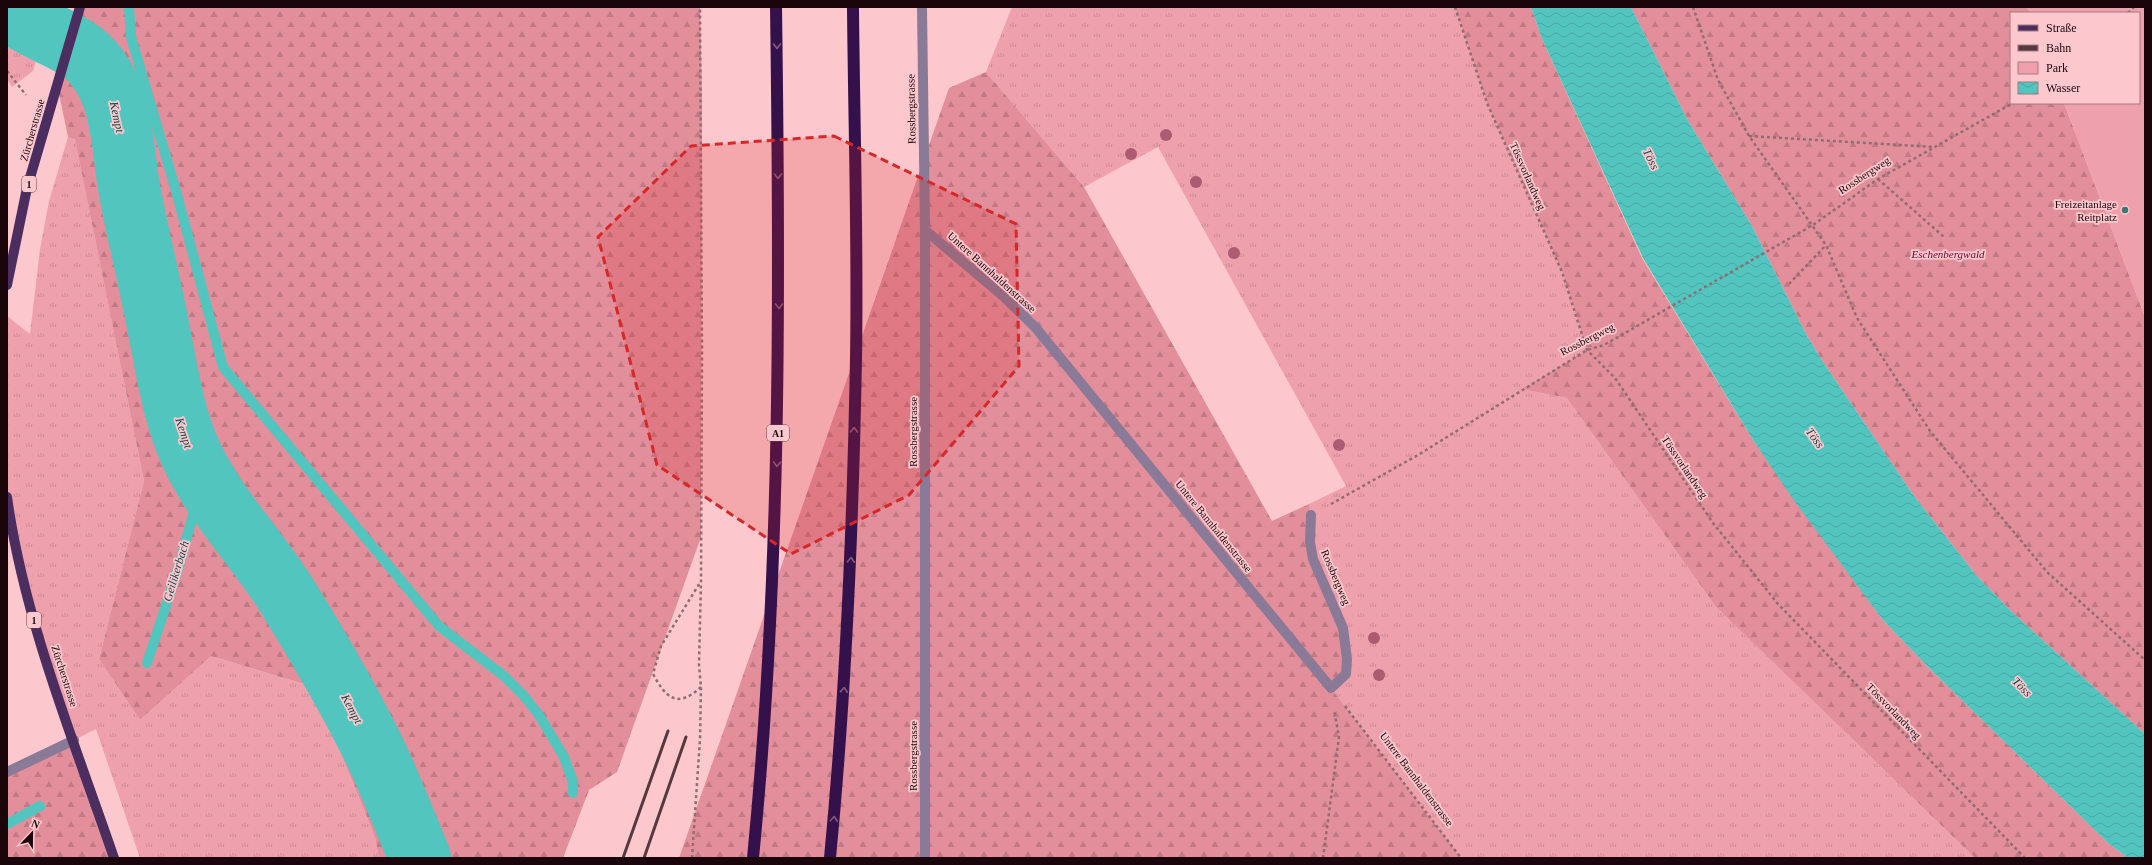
<svg xmlns="http://www.w3.org/2000/svg" width="2152" height="865" font-family="'Times New Roman',serif">
<style>
.grass{fill:url(#grass-tufts)}
.forest{fill:url(#forest-firs)}
.park{fill:#eea1ac}
.water{fill:url(#water-waves)}
.lines{fill:none;stroke-linecap:round;stroke-linejoin:round}
.stream{stroke:#52c5be;stroke-width:10}
.river{stroke:#52c5be;stroke-width:62}
.path{stroke:#916c71;stroke-width:2.5;stroke-dasharray:3 3;stroke-linecap:butt}
.service{stroke:#8a7a97;stroke-width:10}
.minor{stroke:#8a7a97;stroke-width:10}
.primary{stroke:#4b2e5f;stroke-width:10}
.motorway{stroke:#35114b;stroke-width:12}
.rail{stroke:#56393e;stroke-width:3}
.tree{fill:#ac5b72}
.oneway{stroke:#855a7f}
.marked{fill:#d62828;fill-opacity:0.2;stroke:#d62828;stroke-width:3;stroke-dasharray:8 5;stroke-linejoin:round}
.poi-dot{fill:#317a76;stroke:#fcc8ce;stroke-width:1.5}
.labels{text-anchor:middle;stroke-width:3.5;stroke-linejoin:round;paint-order:stroke}
.shield{fill:#fcc8ce;stroke:#5e4045;stroke-width:1}
.shield-label{font-size:10px;font-weight:bold;fill:#1a060a}
.street-label{font-size:11px;fill:#1a060a;stroke:#fcc8ce}
.poi-label{font-size:11px;fill:#1a060a;stroke:#fcc8ce;text-anchor:end}
.park-label{font-size:11px;font-style:italic;fill:#6a0127;stroke:#fcc8ce}
.water-label{font-size:12px;font-style:italic;fill:#124643;stroke:#fcc8ce}
</style>
<defs>
<pattern id="grass-tufts" width="24" height="20" patternUnits="userSpaceOnUse"><rect width="24" height="20" fill="#eea1ac"/><path d="M3 7l-1-3M5 7V3M7 7l1-3M15 17l-1-3M17 17v-4M19 17l1-3" fill="none" stroke="#cc8993"/></pattern>
<pattern id="forest-firs" width="22" height="20" patternUnits="userSpaceOnUse"><rect width="22" height="20" fill="#e28e9b"/><path d="M5 1l3.5 6h-7zM16 11l3.5 6h-7z" fill="#c17984"/></pattern>
<pattern id="water-waves" width="16" height="10" patternUnits="userSpaceOnUse"><rect width="16" height="10" fill="#52c5be"/><path d="M0 5q4-4 8 0t8 0" fill="none" stroke="#47a8a2"/></pattern>
</defs>
<rect width="100%" height="100%" fill="#fcc8ce"/>
<path class="grass" d="M7,7h44l-18,64 -21,16 -5,-8z
M1012,7h443l32,96 75,169 25,78 -65,39 45,9 149,209 259,251h-514l-130,-170 -18,-129 -4,-55 37,-18 -188,-339 -74,40 -98,-115z
M68,137l7,1 69,343 -45,178 41,61 71,-64 103,31 61,150 4,21h-239l-44,-129 -22,11 -22,-65 -45,-178v-181l23,18 10,-85 9,-48z"/>
<path class="forest" d="M80,7h620l2,84 -1,446 -84,235 -28,18 -26,68h-184l-4,-21 -61,-150 -103,-31 -71,64 -41,-61 45,-178 -69,-342 -7,-2 -11,-53z
M1455,7h76l11,32 100,219 111,182 129,179 45,47 181,177 20,15h-153l-259,-251 -149,-209 -45,-9 65,-39 -25,-78 -75,-169z
M1631,7h396l3,6h-19v90h53l81,214v417l-134,-123 -35,-36 -62,-79 -91,-134 -17,-28 -54,-108 -65,-107z
M986,72l98,115 188,334 37,-17 2,11 -1,27 28,71 8,61 -15,14 130,170h-782l270,-770z
M74,740l40,118h-107v-86z"/>
<path class="park" d="M2027,7h118v310l-81,-214h75v-90h-109z"/>
<path class="water" d="M1531,7h100l56,112 65,107 54,108 17,28 91,134 62,79 35,36 134,123v124h-17l-20,-15 -181,-177 -45,-47 -89,-120 -40,-59 -110,-182 -101,-219z"/>
<g class="lines">
<path class="stream" d="M129,7l2,30 45,154 47,176 216,259 65,50 20,20 15,19 25,42 9,25v11
M147,663l32,-97 24,-88
M7,824l33,-18"/>
<path class="river" d="M7,7c27,27 67,30 89,59 27,34 26,80 33,121 9,50 22,99 31,149 8,40 14,81 31,118 24,52 66,94 96,142 31,50 61,101 87,154 17,35 31,72 46,108"/>
<path class="path" d="M1455,7l32,96 75,169 25,78 28,28 98,145 65,81 247,254
M1693,7l25,73 31,56 77,109 31,73 73,113 117,141 98,88
M2128,13l6,-6
M7,71l19,24
M1749,136l185,11
M1878,179l66,58
M1789,284l37,-39
M1331,504l87,-49 169,-105 17,-5 209,-120 65,-46 135,-76
M701,687c-24,22 -35,11 -48,-13l8,-28 40,-65
M1345,706l116,152
M692,858l8,-119 1,-52 -2,-22 2,-84 1,-229 -2,-345
M1323,858l16,-121 -5,-27"/>
<path class="service" d="M925,230l78,66 32,31 296,361 15,-14 1,-15 -4,-31 -30,-69 -3,-17 1,-27"/>
<path class="minor" d="M922,7l3,223v628
M7,772l67,-32"/>
<path class="primary" d="M7,285l20,-97 53,-181
M7,497c17,123 67,244 107,361"/>
<path class="motorway" d="M753,858c28,-285 27,-566 23,-851
M830,858c16,-166 23,-333 26,-500 2,-117 -2,-234 -3,-351"/>
<path class="rail" d="M623,858l45,-127
M644,858l42,-121"/>
</g>
<g class="tree">
<circle cx="1166" cy="135" r="6"/>
<circle cx="1131" cy="154" r="6"/>
<circle cx="1196" cy="182" r="6"/>
<circle cx="1234" cy="253" r="6"/>
<circle cx="1339" cy="445" r="6"/>
<circle cx="1374" cy="638" r="6"/>
<circle cx="1379" cy="675" r="6"/>
</g>
<defs><path id="oneway-chevron" d="M-2-3.5L2.5 0L-2 3.5" fill="none" stroke-width="1.6" stroke-linecap="round" stroke-linejoin="round"/></defs>
<g class="oneway">
<use href="#oneway-chevron" transform="translate(777 46) rotate(89)"/>
<use href="#oneway-chevron" transform="translate(778 176) rotate(89)"/>
<use href="#oneway-chevron" transform="translate(779 306) rotate(90)"/>
<use href="#oneway-chevron" transform="translate(854 430) rotate(-89)"/>
<use href="#oneway-chevron" transform="translate(777 464) rotate(92)"/>
<use href="#oneway-chevron" transform="translate(851 560) rotate(-87)"/>
<use href="#oneway-chevron" transform="translate(844 690) rotate(-86)"/>
<use href="#oneway-chevron" transform="translate(834 819) rotate(-85)"/>
</g>
<path class="marked" d="M834,136l182,88 3,142 -110,129 -118,59 -134,-89 -59,-228 93,-91z"/>
<circle class="poi-dot" cx="2125" cy="210" r="4"/>
<g class="labels">
<g class="shield">
<rect x="22" y="176" width="14" height="16" rx="3"/>
<rect x="767" y="425" width="22" height="16" rx="3"/>
<rect x="27" y="612" width="14" height="16" rx="3"/>
</g>
<g class="shield-label">
<text x="29" y="188">1</text>
<text x="778" y="437">A1</text>
<text x="34" y="624">1</text>
</g>
<g class="street-label">
<text transform="translate(911 109) rotate(-91)" y="4">Rossbergstrasse</text>
<text transform="translate(32 130) rotate(-74)" y="4">Zürcherstrasse</text>
<text transform="translate(1864 175) rotate(-33)" y="4">Rossbergweg</text>
<text transform="translate(1528 176) rotate(66)" y="4">Tössvorlandweg</text>
<text transform="translate(992 272) rotate(42)" y="4">Untere Bannhaldenstrasse</text>
<text transform="translate(1587 339) rotate(-27)" y="4">Rossbergweg</text>
<text transform="translate(913 432) rotate(-90)" y="4">Rossbergstrasse</text>
<text transform="translate(1685 467) rotate(56)" y="4">Tössvorlandweg</text>
<text transform="translate(1214 526) rotate(51)" y="4">Untere Bannhaldenstrasse</text>
<text transform="translate(1336 577) rotate(67)" y="4">Rossbergweg</text>
<text transform="translate(65 676) rotate(72)" y="4">Zürcherstrasse</text>
<text transform="translate(1894 711) rotate(46)" y="4">Tössvorlandweg</text>
<text transform="translate(913 756) rotate(-90)" y="4">Rossbergstrasse</text>
<text transform="translate(1417 779) rotate(53)" y="4">Untere Bannhaldenstrasse</text>
</g>
<g class="poi-label">
<text x="2117" y="208">Freizeitanlage<tspan x="2117" dy="13">Reitplatz</tspan></text>
</g>
<g class="park-label">
<text x="1948" y="258">Eschenbergwald</text>
</g>
<g class="water-label">
<text transform="translate(117 117) rotate(78)" y="4">Kempt</text>
<text transform="translate(1651 159) rotate(63)" y="4">Töss</text>
<text transform="translate(184 433) rotate(72)" y="4">Kempt</text>
<text transform="translate(1815 438) rotate(53)" y="4">Töss</text>
<text transform="translate(176 571) rotate(-73)" y="4">Geilikerbach</text>
<text transform="translate(2022 687) rotate(45)" y="4">Töss</text>
<text transform="translate(352 709) rotate(62)" y="4">Kempt</text>
</g>
</g>
<rect width="2152" height="865" fill="none" stroke="#1a060a" stroke-width="16"/>
<rect x="2010" y="12" width="130" height="92" fill="#fcc8ce" stroke="#a27a80"/>
<rect x="2018" y="25" width="20" height="6" fill="#4b2e5f" stroke="#a27a80"/>
<text x="2046" y="32" font-size="12" fill="#1a060a">Straße</text>
<rect x="2018" y="45" width="20" height="6" fill="#56393e" stroke="#a27a80"/>
<text x="2046" y="52" font-size="12" fill="#1a060a">Bahn</text>
<rect x="2018" y="62" width="20" height="12" fill="#eea1ac" stroke="#a27a80"/>
<text x="2046" y="72" font-size="12" fill="#1a060a">Park</text>
<rect x="2018" y="82" width="20" height="12" fill="url(#water-waves)" stroke="#a27a80"/>
<text x="2046" y="92" font-size="12" fill="#1a060a">Wasser</text>
<g transform="translate(32 833) rotate(22)" stroke="#fcc8ce" stroke-width="3" paint-order="stroke">
<path d="M0-3L7 15L0 10L-7 15Z" fill="#1a060a"/>
<text y="-6" font-size="11" font-weight="bold" text-anchor="middle" fill="#1a060a">N</text>
</g>
</svg>
